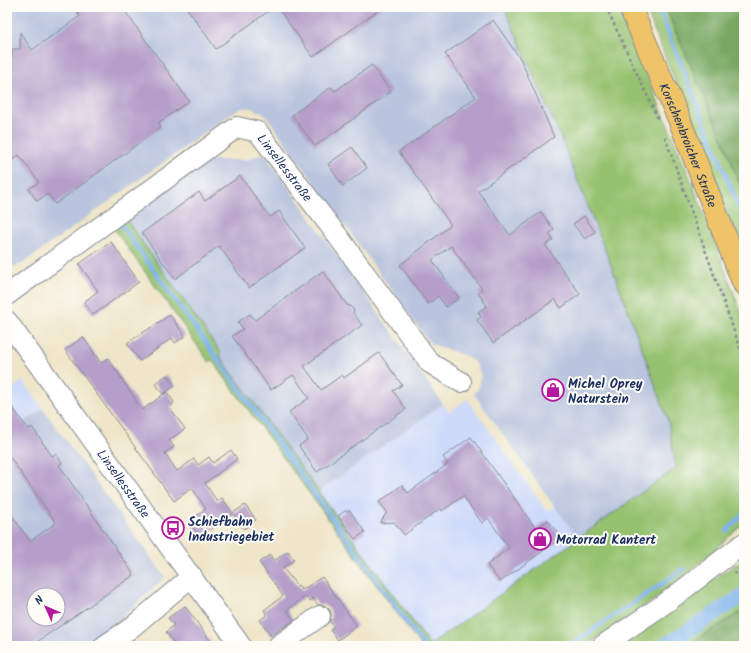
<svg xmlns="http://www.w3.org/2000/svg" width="751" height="653" font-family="Kalam,sans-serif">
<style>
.built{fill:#cedafa}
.industrial{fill:#b9c4de;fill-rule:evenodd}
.green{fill:#96c270;stroke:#587867}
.forest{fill:#78a862;stroke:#4a6c60}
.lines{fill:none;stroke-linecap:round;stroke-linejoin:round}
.stream{stroke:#80b3ec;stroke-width:4.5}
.canal{stroke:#80b3ec;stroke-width:15}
.building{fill:#b59fca;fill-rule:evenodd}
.minor-casing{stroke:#858a93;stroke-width:22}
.major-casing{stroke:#858a93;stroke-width:24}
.path{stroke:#858a93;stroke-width:2.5;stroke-dasharray:3 3;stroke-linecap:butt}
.minor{stroke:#fff;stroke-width:20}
.major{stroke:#efc469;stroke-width:22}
.labels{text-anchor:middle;stroke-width:4;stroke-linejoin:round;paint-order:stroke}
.street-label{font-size:13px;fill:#1b2f5e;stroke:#fdfcf7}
.poi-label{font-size:13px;font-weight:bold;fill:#1b2f5e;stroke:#fdfcf7;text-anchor:start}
</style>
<rect width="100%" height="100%" fill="#fdfcf7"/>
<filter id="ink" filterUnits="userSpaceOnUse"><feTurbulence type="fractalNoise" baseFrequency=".025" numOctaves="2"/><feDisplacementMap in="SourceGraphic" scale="8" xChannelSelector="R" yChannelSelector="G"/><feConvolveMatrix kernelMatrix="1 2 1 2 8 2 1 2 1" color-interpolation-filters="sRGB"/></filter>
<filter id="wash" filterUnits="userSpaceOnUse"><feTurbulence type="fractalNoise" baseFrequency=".012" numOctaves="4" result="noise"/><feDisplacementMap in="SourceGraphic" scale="16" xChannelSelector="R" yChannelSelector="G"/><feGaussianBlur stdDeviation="0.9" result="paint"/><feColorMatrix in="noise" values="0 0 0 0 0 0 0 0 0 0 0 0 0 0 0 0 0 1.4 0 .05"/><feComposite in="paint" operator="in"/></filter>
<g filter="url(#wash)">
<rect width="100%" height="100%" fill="#efe5c8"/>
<path class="built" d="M23,381l20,28 -36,24v-41z
M467,399l80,112 7,-5 24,33 -148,107 -112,-154 125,-88 6,8z"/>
<path class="industrial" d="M7,7h497l55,126 59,150 50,137 8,48 -98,71 -104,-145 5,-7 2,-11 -5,-13 -10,-7 -35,-12 -5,-6 -158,-220 -7,-6 -10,-4h-9l-10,5 -210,151 -15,4z
M264,153l179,251 -125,88 -99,-137 2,-2 -96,-135 75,-54 15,-4h32z
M43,409l122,168 -49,46 -34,23h-75v-213zM34,595h24v24h-24z"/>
<path class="green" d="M504,7h114l75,178 51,135v203l-39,36 -38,32 -81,55h-165l-209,-286 -3,2 -96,-135 12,-9 96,135 -2,2 211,290 246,-177 -8,-48 -50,-137 -59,-150z
M645,7h20l62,142 17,48v61l-37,-98z
M744,559v51l-59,36h-69z"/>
<path class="forest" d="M665,7h79v190l-17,-48z
M744,610v36h-59z"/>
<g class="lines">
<path class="stream" d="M658,7l86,213
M122,226l302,420
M727,531l17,-18
M569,646l115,-77"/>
<path class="canal" d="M664,646l80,-51"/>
</g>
<g id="blocks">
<path class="building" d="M74,7h48l67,94 -31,22 3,4 -106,77 -7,-10 -11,7 -8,-12 10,-7 -20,-27 -12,9v-104l5,-3v-8h8v-17l12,18 48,-34z
M186,7h88l-58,42z
M277,7h106l-70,50z
M493,20l28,40 33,77 -76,54 32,44 31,-23 13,18 -5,4 4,6 -8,5 35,49 -19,14 -6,-9 -62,44 -16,-23 4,-3 -3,-5 9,-6 -9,-14 4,-3 -31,-43 -19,14 27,38 -13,9 -8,-11 -10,8 -28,-39 51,-40 -52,-73 77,-55 -31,-43z
M372,65l19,27 -76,54 -23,-31 39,-28 4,4z
M352,147l15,21 -24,18 -15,-22z
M240,176l30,41 9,-6 26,37 -56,40 -30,-42 -44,33 -33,-46 57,-41 6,9z
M584,216l11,16 -10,7 -12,-15z
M111,242l28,40 -46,33 -9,-13 14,-11 -19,-27z
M323,271l24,34 3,1 4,4 -1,3 9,12 -58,41 17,24 21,-15 2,3 35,-25 23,32 -9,6 13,18 -89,63 -18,-26 9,-7 -19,-27 20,-14 -16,-23 -22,15 -39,-54 11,-7 -5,-7 12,-8 5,6z
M170,315l15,21 -10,7 -3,-5 -32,23 -13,-18z
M83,337l18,26 7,-5 34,52 25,-18 7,10 -4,6 15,21 -16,11 5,7 -9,6 12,18 17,-12 4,6 11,-8 4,6 18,-13 6,9 -32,24 12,18 5,-3 11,15 12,-8 11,15 -12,9 -11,-15 -33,23 -11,-16 17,-12 -14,-21 -18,13 -109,-151z
M167,375l8,11 -12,8 -8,-11z
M7,400l21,29 4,-2 20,29 4,-2 6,9 -3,2 75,110 -103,71h-24v-137l23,32 26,-18 -49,-70zM34,595h24v24h-24z
M471,437l65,92 12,-9 13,18 -61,44 -13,-17 22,-17 -21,-30 -6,5 -19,-27 -21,15 -1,-3 -37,27 -10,-13 -14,1 7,-11 -8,-10 23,-17 6,8 40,-29 -5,-7z
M345,511h5l15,21 -10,7 -17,-23z
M288,551l6,9 -11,8 14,18 1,-1 4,5 20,-13 35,49 -19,14 -8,-10 4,-3 -4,-5 1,-7 -1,-5 -6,-5h-6l-5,-7 -3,3 -4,-5 -19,14 7,10 -23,16 -11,-16 7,-5 -3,-5 19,-14 -24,-34 11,-7 4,6z
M185,606l8,11 21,29h-38l-10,-14 8,-7 -6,-7z"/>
</g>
</g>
<g filter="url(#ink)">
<use href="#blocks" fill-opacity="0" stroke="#858a93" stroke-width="1"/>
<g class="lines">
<g class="minor-casing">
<g id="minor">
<path id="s1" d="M7,295l230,-168 21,5 79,103 93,128 31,19"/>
<path id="s2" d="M7,321l234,325"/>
<path d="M104,646l27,-18 61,-52"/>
<path d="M278,646l42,-30"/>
<path d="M602,646l65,-44 77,-59"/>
</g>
</g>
<g class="major-casing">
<g id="major">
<path id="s3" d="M630,7l49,112 65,165"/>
</g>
</g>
<path class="path" d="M606,7l53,114
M665,137l79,222
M734,574l10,-7"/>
<use href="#minor" class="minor"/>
<use href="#major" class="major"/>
</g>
</g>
<defs>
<g id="shop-ring" transform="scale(1.15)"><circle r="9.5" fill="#fdfcf7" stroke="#b5179e" stroke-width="1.5"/><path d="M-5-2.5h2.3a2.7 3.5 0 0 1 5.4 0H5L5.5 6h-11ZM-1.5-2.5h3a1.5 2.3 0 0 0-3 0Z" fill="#b5179e"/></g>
<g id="bus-ring" transform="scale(1.15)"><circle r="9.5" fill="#fdfcf7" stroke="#b5179e" stroke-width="1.5"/><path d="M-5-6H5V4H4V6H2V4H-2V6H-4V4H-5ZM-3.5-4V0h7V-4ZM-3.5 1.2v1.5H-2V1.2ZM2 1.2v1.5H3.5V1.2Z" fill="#b5179e"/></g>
</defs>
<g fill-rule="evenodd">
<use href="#shop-ring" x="553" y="390"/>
<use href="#bus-ring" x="173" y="528"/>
<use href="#shop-ring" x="540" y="539"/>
</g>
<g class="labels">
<g class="street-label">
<text dy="5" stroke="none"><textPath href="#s3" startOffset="150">Korschenbroicher Straße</textPath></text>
<text dy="5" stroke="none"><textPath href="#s1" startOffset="351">Linsellesstraße</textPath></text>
<text dy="5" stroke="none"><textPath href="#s2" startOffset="200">Linsellesstraße</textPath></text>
</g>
<g class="poi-label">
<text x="568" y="388">Michel Oprey<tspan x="568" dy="15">Naturstein</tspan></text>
<text x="188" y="526">Schiefbahn<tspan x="188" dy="15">Industriegebiet</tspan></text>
<text x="556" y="544">Motorrad Kantert</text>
</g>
</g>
<rect width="751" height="653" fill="none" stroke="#fdfcf7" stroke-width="24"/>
<g transform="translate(46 607) rotate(315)"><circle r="19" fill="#fdfcf7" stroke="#a3aaba"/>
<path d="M0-3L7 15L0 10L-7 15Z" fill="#b5179e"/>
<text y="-6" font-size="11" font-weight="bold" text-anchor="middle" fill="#1b2f5e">N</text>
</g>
</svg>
